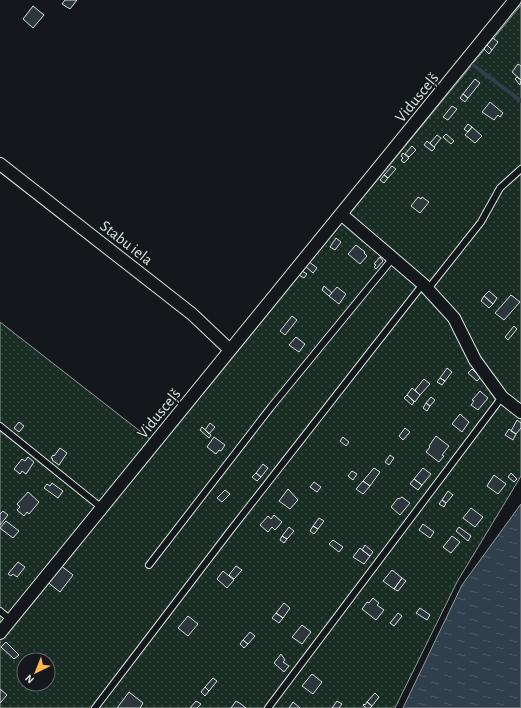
<svg xmlns="http://www.w3.org/2000/svg" width="521" height="708" font-family="'Alegreya Sans',sans-serif">
<style>
.garden{fill:url(#garden-dots);stroke:#939e99;fill-rule:evenodd}
.water{fill:url(#water-ripples);stroke:#939e99}
.lines{fill:none;stroke-linecap:round;stroke-linejoin:round}
.stream{stroke:#2f3f4d;stroke-width:4}
.building{fill:#2c363c;stroke:#d8e6dc}
.service-casing{stroke:#d8e6dc;stroke-width:8}
.minor-casing{stroke:#d8e6dc;stroke-width:14}
.service{stroke:#14181c;stroke-width:6}
.minor{stroke:#14181c;stroke-width:12}
.labels{text-anchor:middle;stroke-width:3;stroke-linejoin:round;paint-order:stroke}
.street-label{font-size:16px;fill:#d8e6dc;stroke:#14181c}
</style>
<defs>
<pattern id="garden-dots" width="8" height="8" patternUnits="userSpaceOnUse"><rect width="8" height="8" fill="#1a2d24"/><path d="M2 2h.1M6 6h.1" fill="none" stroke="#3b4b43" stroke-width="1.8" stroke-linecap="round"/></pattern>
<pattern id="water-ripples" width="26" height="14" patternUnits="userSpaceOnUse"><rect width="26" height="14" fill="#2f3f4d"/><path d="M2 4q2-2 4 0t4 0M15 11q2-2 4 0t4 0" fill="none" stroke="#4c5b66"/></pattern>
</defs>
<rect width="100%" height="100%" fill="#14181c"/>
<path class="garden" d="M521,5v471l-64,106 -62,126h-395v-386l159,124zM24,660h24v24h-24z"/>
<path class="water" d="M521,504v204h-118l59,-123z"/>
<g class="lines">
<path class="stream" d="M469,62l52,39"/>
</g>
<path class="building" d="M65,0h12l-7,9 -8,-5z
M33,6l11,9 -11,13 -10,-9z
M493,38l5,4 -6,8 -5,-5z
M487,45l5,5 -3,4 -5,-5z
M518,64l3,2v14l-9,-8z
M517,77l4,3 -1,5 -5,-6z
M475,79l5,4 -12,15 -5,-4z
M463,94l5,4 -3,4 -5,-4z
M490,102l13,11 -3,4 -2,-2 -4,5 -12,-8z
M452,106l5,3 -9,11 -5,-3z
M468,124l4,3 -4,5 -4,-3z
M472,127l10,9 -7,7 -10,-8z
M446,134l8,7 -3,3 -8,-7z
M437,135l4,3 -7,9 -4,-4z
M427,141l8,7 -3,3 -8,-6z
M412,146l4,4 -7,7 -4,-3z
M403,153l6,5 -5,5 -3,-3 2,-2 -2,-2z
M392,166l4,3 -8,9 -4,-3z
M384,175l4,3 -4,5 -4,-3z
M418,197l3,2 1,-2 7,5 -9,11 -9,-7z
M336,238l5,4 -6,8 -5,-3z
M356,245l9,7 -1,1 3,3 -7,8 -12,-10z
M380,257l3,4 -7,8 -2,-2 2,-2 -2,-1z
M308,261l9,7 -4,5 -9,-8z
M302,271l5,3 -3,4 -5,-3z
M324,286l8,7 -3,3 -7,-6z
M337,287l9,7 -7,10 -10,-8z
M489,291l8,7 -4,6 -9,-8z
M511,295l9,7 -16,18 -9,-7z
M484,296l9,8 -4,4 -8,-7z
M292,316l5,4 -12,15 -5,-4z
M514,326l3,3 -9,11 -3,-3z
M296,337l9,7 -6,8 -10,-7z
M447,368l5,4 -7,9 -5,-3z
M472,369l9,8 -4,4 -9,-8z
M440,378l5,3 -3,4 -5,-3z
M424,379l6,5 -10,11 -5,-5z
M412,388l8,7 -5,7 -8,-7z
M480,391l8,7 -10,12 -7,-5 3,-4 -2,-1z
M407,395l7,7 -2,3 -8,-7z
M431,397l4,3 -5,6 -4,-3z
M426,403l4,3 -3,5 -4,-3z
M460,414l9,8 -7,10 -10,-8z
M517,420l4,3v5l-5,6 -5,-3z
M19,422l5,4 -5,6 -5,-4z
M210,423l5,4 -6,7 -4,-4z
M202,427l9,8 -2,3 -9,-8z
M405,428l5,4 -7,8 -4,-4z
M509,429l7,5 -3,6 -8,-5z
M436,436l13,10 -7,9 2,1 -5,6 -13,-10 4,-5 -1,-1z
M214,437l11,8 -4,6 -2,-1 -3,4 -9,-7z
M343,437l6,5 -3,4 -6,-5z
M60,448l7,5 -8,12 -7,-5 1,-1 -2,-1 2,-3 1,1z
M390,455l4,3 -5,7 -4,-3z
M28,457l6,5 -8,12 -4,-3 -2,3 -6,-5 8,-10 3,2z
M263,464l5,4 -7,9 -5,-4z
M374,468l6,4 -10,14 -7,-5z
M423,468l8,6 -9,11 -8,-6z
M352,471l5,3 -4,6 -5,-4z
M256,473l5,4 -4,4 -5,-4z
M511,473l6,6 -3,3 -6,-5z
M494,475l12,9 -8,10 -11,-8z
M414,479l8,6 -4,5 -8,-6z
M363,481l7,5 -7,8 -7,-5z
M314,482l7,5 -4,5 -7,-5z
M52,483l11,8 -5,7 -14,-10 3,-4 3,2z
M288,489l10,11 -8,9 -11,-8z
M225,490l5,4 -8,8 -5,-4z
M448,491l5,4 -7,8 -4,-3z
M28,492l11,10 -10,12 -2,-2 -3,4 -7,-6 3,-3 -3,-3z
M402,497l8,6 -10,12 -9,-8 7,-9 1,1z
M442,500l4,3 -2,4 -5,-3z
M471,508l12,9 -8,10 -12,-9z
M3,511l5,4 -8,10v-11z
M274,515l8,7 -7,8 -3,-3 -4,5 -8,-7 8,-9 3,3z
M319,518l5,3 -6,8 -5,-3z
M6,521l13,10 -6,7 -13,-10z
M423,524l11,8 -4,6 -11,-8z
M313,526l5,3 -4,5 -4,-3z
M289,527l5,4 -7,8 -5,-3z
M459,527l12,9 -3,5 -12,-10z
M282,536l5,3 -3,4 -4,-3z
M452,536l8,6 -9,11 -8,-6z
M333,540l10,7 -4,5 -10,-8z
M365,545l8,7 -3,4 -8,-6z
M360,548l10,8 -6,8 -11,-7z
M18,562l7,5 -8,10 -4,-3 -2,2 -3,-2z
M60,565l13,10 -13,17 -14,-11z
M236,566l6,4 -8,9 -5,-4z
M392,570l10,8 -8,11 -11,-8z
M223,571l11,9 -7,8 -10,-9z
M402,578l4,3 -8,10 -4,-2z
M373,598l6,5 -2,2 7,5 -8,10 -14,-11 5,-7 2,1z
M284,603l6,5 -7,10 -7,-5z
M420,608l10,7 -3,5 -11,-7z
M276,613l7,5 -4,5 -7,-5z
M398,613l4,3 -8,10 -4,-3z
M188,616l10,8 -10,12 -10,-8z
M302,625l9,7 -9,12 -10,-7z
M250,632l5,4 -7,8 -5,-4z
M243,640l5,4 -4,4 -4,-4z
M6,642l13,13 -5,4 -13,-12z
M281,654l4,6 -2,2 6,4 -5,6 -10,-9z
M312,674l10,8 -9,12 -11,-8z
M213,678l4,3 -8,10 -4,-4z
M205,687l4,4 -4,5 -4,-4z
M0,689l7,6 -7,8z
M129,692l14,11 -3,5h-23z
M375,693l4,4 -7,9 -5,-4z
M196,701l5,3 -4,4h-7z
M236,701l5,3 5,4h-15z
M337,701l5,3 -3,4h-7z
M293,702l7,6h-11z
M367,702l5,4 -2,2h-4l-3,-3 1,-1 1,1z"/>
<g class="lines">
<g class="service-casing">
<path id="service" d="M428,289l53,-67 19,-34 21,-19
M0,426l102,82
M149,565l122,-158 122,-149
M0,611l11,9
M95,708l135,-177 193,-247
M268,708l234,-311"/>
</g>
<g class="minor-casing">
<path id="minor" d="M0,164l192,150 38,36
M341,214l82,70 31,34 21,42 27,37 19,15
M0,633l515,-633"/>
</g>
<use href="#service" class="service"/>
<use href="#minor" class="minor"/>
</g>
<g class="labels">
<g class="street-label">
<text transform="translate(416 97) rotate(-51)" y="6">Vidusceļš</text>
<text transform="translate(127 242) rotate(38)" y="6">Stabu iela</text>
<text transform="translate(158 413) rotate(-51)" y="6">Vidusceļš</text>
</g>
</g>
<g transform="translate(36 672) rotate(223)"><circle r="19" fill="#14181c" stroke="#626a69"/>
<path d="M0-3L7 15L0 10L-7 15Z" fill="#ffb74d"/>
<text y="-6" font-size="11" font-weight="bold" text-anchor="middle" fill="#d8e6dc">N</text>
</g>
</svg>
